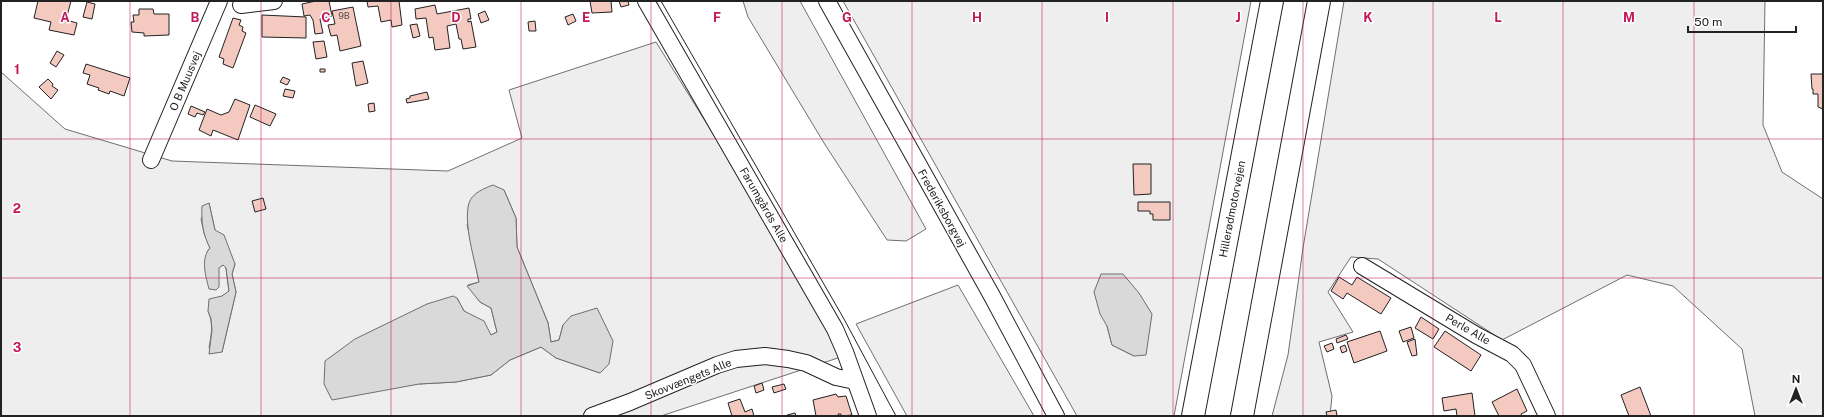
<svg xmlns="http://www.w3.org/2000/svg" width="1824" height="417" font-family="'Public Sans',sans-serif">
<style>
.green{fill:#eee;stroke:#6f6f6f;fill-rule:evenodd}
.water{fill:#d9d9d9;stroke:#6f6f6f}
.building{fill:#f3c9c0;stroke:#222}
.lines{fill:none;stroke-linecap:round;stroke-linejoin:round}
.minor-casing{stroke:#222;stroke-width:18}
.highway-casing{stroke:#222;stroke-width:24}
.minor{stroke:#fff;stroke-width:16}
.highway{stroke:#fff;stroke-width:22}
.tram{stroke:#222;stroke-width:1}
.grid{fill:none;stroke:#c2185b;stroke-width:1;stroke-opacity:0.55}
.labels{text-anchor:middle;stroke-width:3;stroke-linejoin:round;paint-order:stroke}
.number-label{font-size:9px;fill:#564c4a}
.street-label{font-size:11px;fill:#222;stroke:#fff}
.grid-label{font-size:13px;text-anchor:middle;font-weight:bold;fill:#c2185b;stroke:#fff;stroke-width:3;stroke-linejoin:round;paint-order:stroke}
</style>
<rect width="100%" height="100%" fill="#fff"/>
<path class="green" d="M743,1h57l126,228 -20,12 -19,-1 -63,-97 -76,-126z
M843,1h408l-77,415h-97zM1107,326l27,30 -22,-11z
M1344,1h421l-2,124 19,47 41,27v217h-68l-13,-67 -69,-63 -46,-11 -125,65 -124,-81 -27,-2 -23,35 25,40 -34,10 13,54 -2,20h-58l16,-61 15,-107z
M656,42l194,312 -189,62h-660v-344l64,57 107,32 276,10 74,-33 -13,-48zM504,190l12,28 1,29 31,76 3,19 8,-2 4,-15 37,48 -44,-15 -15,-11 -31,13 -19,15 -35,7 -37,2 38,-86 7,13 27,24 6,-3 -6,-24 -11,-6 -12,-17 11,-3 -12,-58zM209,203l6,27 20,34 -3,10 4,18 -14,60 -13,-4c2,-13 5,-24 -1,-37l14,-15 7,-4 -3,-24 -3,-3 -5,3 -11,-16 3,-4 -6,-15 -3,-14z
M958,285l76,131h-127l-51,-92z"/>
<path class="water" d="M493,185l11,5 12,28 1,29 31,76 3,19 8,-2 4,-15 8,-9 26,-8 16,33 -4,23 -9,9 -44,-15 -15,-11 -31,13 -19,15 -35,7 -37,2 -87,16 -8,-16 1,-23 30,-22 72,-35 26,-8 4,2 7,13 20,10 7,14 6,-3 -6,-24 -11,-6 -13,-16 12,-4c-4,-21 -16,-59 -10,-79 3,-10 16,-15 24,-18z
M209,203l6,27 9,5 11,29 -3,10 4,18 -14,60 -13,2 3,-24 -1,-11 -3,-8 1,-12 13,-3 7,-5 -3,-23 -3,-3 -4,3v19l-3,3 -7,-1c-3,-12 -9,-30 1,-41 -7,-13 -9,-27 -8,-42z
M1101,274h22l16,19 13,21 -6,41 -12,1 -22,-11 -5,-19 -7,-12 -6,-22z"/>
<path class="building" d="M38,1h33l-5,19 11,3 -3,12 -25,-5 2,-8 -17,-4z
M316,1h13l3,15 -12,3 3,14 -8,1 -2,-14 -3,-5 -6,1 -2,-12z
M367,1h32l3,24 -10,2 -1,-7 -10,2 -3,-16 -10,1z
M590,1h21l1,11 -20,1z
M619,1h9l1,4 -8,2z
M87,2l8,2 -3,15 -9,-2z
M435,5l2,9 32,-6 2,11h-3v3l3,-1 5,26 -13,2 -2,-10h-2l-3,-15 -9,2 3,22 -15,2 -2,-13 -4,1 -3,-20 -10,1 -1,-10z
M353,7l8,39 -21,5 -3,-16 -6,1 -3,-11 7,-1 -3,-13z
M139,9h14l1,5h15v21l-25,1v-3l-12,-1 -1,-10h3l-1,-7h6z
M485,11l4,9 -8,3 -3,-9z
M573,14l3,7 -8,4 -3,-8z
M262,15l44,2v21l-44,-1z
M233,18l8,2 -2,5 4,2 -1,4 4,2 -13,35 -10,-4 1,-5 -5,-2z
M535,21l1,10h-7l-1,-9z
M417,24l3,12 -7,2 -3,-13z
M324,41l3,16 -11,2 -3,-17z
M57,51l7,4 -8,12 -6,-4z
M363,61l5,22 -12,3 -4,-23z
M86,64l44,14 -6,18 -14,-5 -1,3 -11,-4 1,-2 -12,-4 3,-9 -7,-2z
M320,69h5v3h-5z
M1811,74h12v35l-5,-2v-13h-5v-5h-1z
M283,77l7,3 -3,5 -7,-3z
M48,79l5,5 -1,2 6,4 -7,9 -12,-12z
M285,89l10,2 -2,7 -10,-2z
M427,92l2,7 -22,4 -1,-4 4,-1v-2z
M235,99l15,6 -12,35 -25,-10 -2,6 -12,-6 8,-21 14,6 8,-3z
M374,103l1,8 -6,1 -1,-8z
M255,105l21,9 -6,12 -20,-9z
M191,106l14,6 -2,3 -6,-2 -2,4 -7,-3z
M1133,164h18v30l-17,1z
M263,198l3,11 -11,3 -3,-11z
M1138,202h32v18h-17v-6h-3v-3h-12z
M1339,277l13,8 5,-8 34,21 -10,16 -34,-21 -4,6 -12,-8z
M1421,317l18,12 -6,10 -18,-11z
M1411,327l3,11 -11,4 -4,-11z
M1380,331l7,20 -33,12 -7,-21z
M1445,331l36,24 -10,16 -37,-24z
M1346,335l2,4 -11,4 -1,-4z
M1415,339l2,16 -5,1 -5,-14z
M1332,343l2,6 -7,3 -3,-6z
M1345,345l2,6 -5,2 -2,-6z
M762,383l2,7 -8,3 -2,-7z
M784,384l2,5 -12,4 -2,-6z
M1640,387l11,29h-22l-8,-21z
M1517,389l10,22 -6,3 1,2h-23l-7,-14z
M1472,393l3,23h-18l-1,-7 -12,2 -2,-13z
M836,394l2,3 8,-1 6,19 -11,1v-2h-3l1,2h-23l-3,-16z
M740,399l5,13 7,-3 2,7h-22l-4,-13z
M1336,410l1,6h-10l-1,-4z
M795,413l1,3h-9v-1z"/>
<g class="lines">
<g class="minor-casing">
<path id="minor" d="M646,1l189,328 10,23 23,64
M827,1l165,295 64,120
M241,5l33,-4
M151,160l68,-159
M1362,266l114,69 36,19 11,11 24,51
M592,416l38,-14 87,-37 19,-6 29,-3 23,3 18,4 30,14 19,4"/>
</g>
<g class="highway-casing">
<path id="highway" d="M1193,416l79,-415
M1242,416l77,-415"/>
</g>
<use href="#minor" class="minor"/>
<use href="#highway" class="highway"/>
<path class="tram" d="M661,1l183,318 52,97"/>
</g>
<path class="grid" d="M130,1v415M261,1v415M391,1v415M521,1v415M651,1v415M782,1v415M912,1v415M1042,1v415M1173,1v415M1303,1v415M1433,1v415M1563,1v415M1694,1v415M1,139h1822M1,278h1822"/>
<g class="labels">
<g class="number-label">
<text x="344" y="19">9B</text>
</g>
<g class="street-label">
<text transform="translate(185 81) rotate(-67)" y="4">O B Muusvej</text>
<text transform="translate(764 205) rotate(60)" y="4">Farumgårds Alle</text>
<text transform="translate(942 208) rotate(61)" y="4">Frederiksborgvej</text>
<text transform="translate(1232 209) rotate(-79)" y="4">Hillerødmotorvejen</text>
<text transform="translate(1468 329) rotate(30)" y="4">Perle Alle</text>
<text transform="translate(688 379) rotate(-22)" y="4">Skovvængets Alle</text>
</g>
</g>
<g class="grid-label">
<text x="65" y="22">A</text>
<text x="195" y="22">B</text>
<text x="326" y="22">C</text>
<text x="456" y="22">D</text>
<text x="586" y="22">E</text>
<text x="717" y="22">F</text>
<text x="847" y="22">G</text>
<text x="977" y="22">H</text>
<text x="1107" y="22">I</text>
<text x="1238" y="22">J</text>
<text x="1368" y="22">K</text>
<text x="1498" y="22">L</text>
<text x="1629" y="22">M</text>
<text x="17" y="74">1</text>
<text x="17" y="213">2</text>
<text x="17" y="352">3</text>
</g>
<rect width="1824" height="417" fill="none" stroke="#222222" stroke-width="4"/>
<g transform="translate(1796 389)" stroke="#ffffff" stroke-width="3" paint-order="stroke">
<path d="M0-3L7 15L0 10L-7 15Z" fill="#222222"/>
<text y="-6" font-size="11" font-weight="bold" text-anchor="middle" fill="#222222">N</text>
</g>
<path d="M1688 26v6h108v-6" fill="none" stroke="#222222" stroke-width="2"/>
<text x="1694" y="26" font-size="12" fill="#222222" stroke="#ffffff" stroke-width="3" paint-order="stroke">50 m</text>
</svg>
